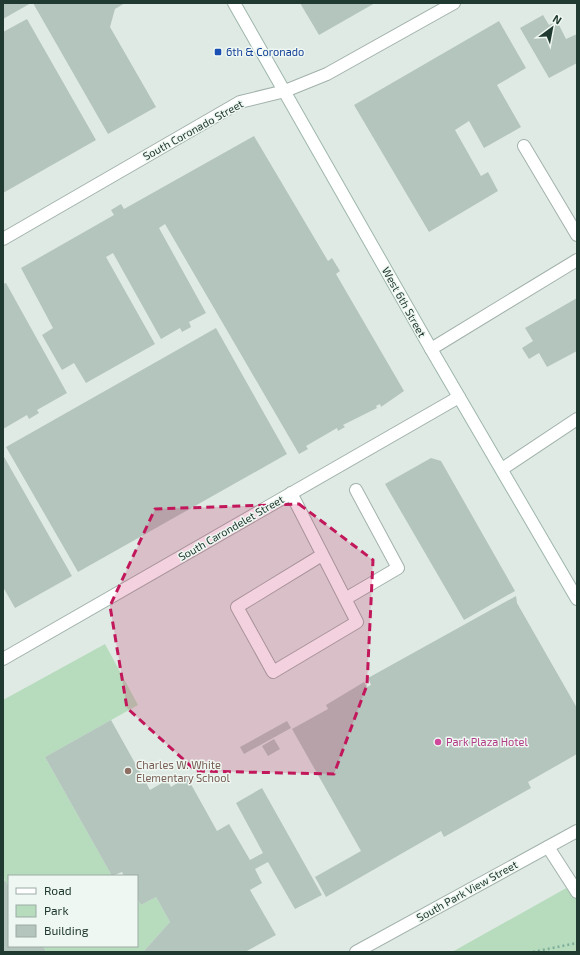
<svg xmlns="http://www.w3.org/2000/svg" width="580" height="955" font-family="'Exo 2',sans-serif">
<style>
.green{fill:#b7dcbd}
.building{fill:#b4c5bd}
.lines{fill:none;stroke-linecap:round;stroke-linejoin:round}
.service-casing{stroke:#a2b2ab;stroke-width:14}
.pedestrian-casing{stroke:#a2b2ab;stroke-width:14}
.minor-casing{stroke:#a2b2ab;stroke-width:14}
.secondary-casing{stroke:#9eb6ab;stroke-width:14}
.path{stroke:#7faf9b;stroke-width:2.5;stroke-dasharray:2 3;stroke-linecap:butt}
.service{stroke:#fff;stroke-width:12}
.pedestrian{stroke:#fff;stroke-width:12}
.minor{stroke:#fff;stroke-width:12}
.secondary{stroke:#fff;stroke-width:12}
.marked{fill:#c2185b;fill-opacity:0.2;stroke:#c2185b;stroke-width:3;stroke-dasharray:8 5;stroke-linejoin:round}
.transit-dot{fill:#1a4fb4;stroke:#eff7f2;stroke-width:1.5}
.hotel-dot{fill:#d1479c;stroke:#eff7f2;stroke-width:1.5}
.education-dot{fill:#8d6e63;stroke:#eff7f2;stroke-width:1.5}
.labels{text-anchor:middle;stroke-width:3;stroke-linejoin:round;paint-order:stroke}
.transit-label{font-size:11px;fill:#164399;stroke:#eff7f2;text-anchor:start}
.street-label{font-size:11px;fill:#203a31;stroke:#eff7f2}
.hotel-label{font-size:11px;fill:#b23c85;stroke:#eff7f2;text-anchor:start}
.education-label{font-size:11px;fill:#785e54;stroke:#eff7f2;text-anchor:start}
</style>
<rect width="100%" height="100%" fill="#dfeae4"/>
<path class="green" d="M105,644l33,61 -93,52 67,119h-103v11l-6,-10v-177z
M577,882v70h-125z
M156,897l14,25 -27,30h-97l-3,-6h94v-48l4,7z"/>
<path class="building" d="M3,3h28l-28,16z
M33,3h92l-10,6 -5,18 46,80 -48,27z
M300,3h75l-56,32z
M543,15l6,10 7,-3 2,1 8,16 11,-5v29l-28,15 -29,-50z
M27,19l69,121 -93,53v-161z
M499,21l27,47 -29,17 24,42 -37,21 -15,-27 -14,9 26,46 7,-4 10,19 -69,41 -75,-127z
M254,136l74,125 4,-3 8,13 -4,3 68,117 -23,16 -1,-3 -4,2 1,2 -34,17 2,2 -7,4 -1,-3 -31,18 2,3 -9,5 -134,-230 -6,4 47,85 -17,9 2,5 -9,5 -2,-4 -19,11 -48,-86 -7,4 49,87 -69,39 -12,-20 -12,7 -20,-35 11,-7 -32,-60 93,-53 -3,-5 10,-6 3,5z
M6,283l61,110 -30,17 2,3 -10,6 -2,-4 -24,14v-145z
M577,298v53l-30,16 -8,-14 -10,6 -7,-11 11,-7 -8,-13z
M216,328l71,126 -209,118 -72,-125z
M3,455l69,121 -57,32 -12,-21z
M431,458l10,3 74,130 -51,29 -79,-136z
M516,596l1,7 60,105v46l-49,28 3,6 -87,49 -3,-6 -115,66 -11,-20 46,-26 -69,-122 36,-20 -2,-4 38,-23 3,5 4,-2 -3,-7z
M111,720l39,70 17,-10 4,7 16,-10 30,54 12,-7 21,36 13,-7 -27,-50 26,-15 60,107 -27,14 -27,-47 -13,7 7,14 -12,7 26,45 -31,17h-102l27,-30 -14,-25 -15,8 -4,-7v-22h-13l-2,-4 -10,4 -67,-119z
M287,721l4,7 -47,26 -4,-7z
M274,739l6,10 -12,7 -6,-10z
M5,880l4,7v59h34l3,6h-43v-70z"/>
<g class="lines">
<g class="service-casing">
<path id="service" d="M524,146l53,89
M431,349l146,-89
M502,469l75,-50
M291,493c22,43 44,86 66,129l-84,50 -36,-65 85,-52
M345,599l53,-31 -42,-78"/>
</g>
<g class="pedestrian-casing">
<path id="pedestrian" d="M548,847l29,45"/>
</g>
<g class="minor-casing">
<path id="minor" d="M3,239l237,-137 45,-11 42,-17 127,-71
M3,659l456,-262
M356,952l221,-121"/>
</g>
<g class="secondary-casing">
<path id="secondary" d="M234,3l197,346 146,250"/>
</g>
<path class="path" d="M533,952l44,-9"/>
<use href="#service" class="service"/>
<use href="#pedestrian" class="pedestrian"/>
<use href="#minor" class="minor"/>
<use href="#secondary" class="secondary"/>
</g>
<path class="marked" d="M299,504l74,56 -6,125 -33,89 -138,-3 -69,-63 -17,-102 45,-97z"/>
<rect class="transit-dot" x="214" y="48" width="8" height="8" rx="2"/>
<circle class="hotel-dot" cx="438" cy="742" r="4"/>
<circle class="education-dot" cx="128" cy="771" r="4"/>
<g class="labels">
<g class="transit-label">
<text x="226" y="56">6th &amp; Coronado</text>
</g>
<g class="street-label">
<text transform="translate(193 130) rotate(-29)" y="4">South Coronado Street</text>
<text transform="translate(404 302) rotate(61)" y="4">West 6th Street</text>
<text transform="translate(231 528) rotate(-30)" y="4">South Carondelet Street</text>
<text transform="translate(467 891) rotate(-29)" y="4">South Park View Street</text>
</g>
<g class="hotel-label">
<text x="446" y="746">Park Plaza Hotel</text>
</g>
<g class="education-label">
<text x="136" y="769">Charles W. White<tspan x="136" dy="13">Elementary School</tspan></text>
</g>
</g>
<rect width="580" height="955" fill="none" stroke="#203a31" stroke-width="8"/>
<rect x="8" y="875" width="130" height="72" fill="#eff7f2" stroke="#9caba5"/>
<rect x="16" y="888" width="20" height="6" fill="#ffffff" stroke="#9caba5"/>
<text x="44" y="895" font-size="12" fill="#203a31">Road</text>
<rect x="16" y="905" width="20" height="12" fill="#b7dcbd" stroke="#9caba5"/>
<text x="44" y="915" font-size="12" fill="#203a31">Park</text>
<rect x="16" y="925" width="20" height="12" fill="#b4c5bd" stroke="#9caba5"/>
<text x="44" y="935" font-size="12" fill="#203a31">Building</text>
<g transform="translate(552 28) rotate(32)" stroke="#eff7f2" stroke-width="3" paint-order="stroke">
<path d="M0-3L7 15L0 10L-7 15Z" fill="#203a31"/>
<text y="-6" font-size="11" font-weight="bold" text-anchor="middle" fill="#203a31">N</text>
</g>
</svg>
